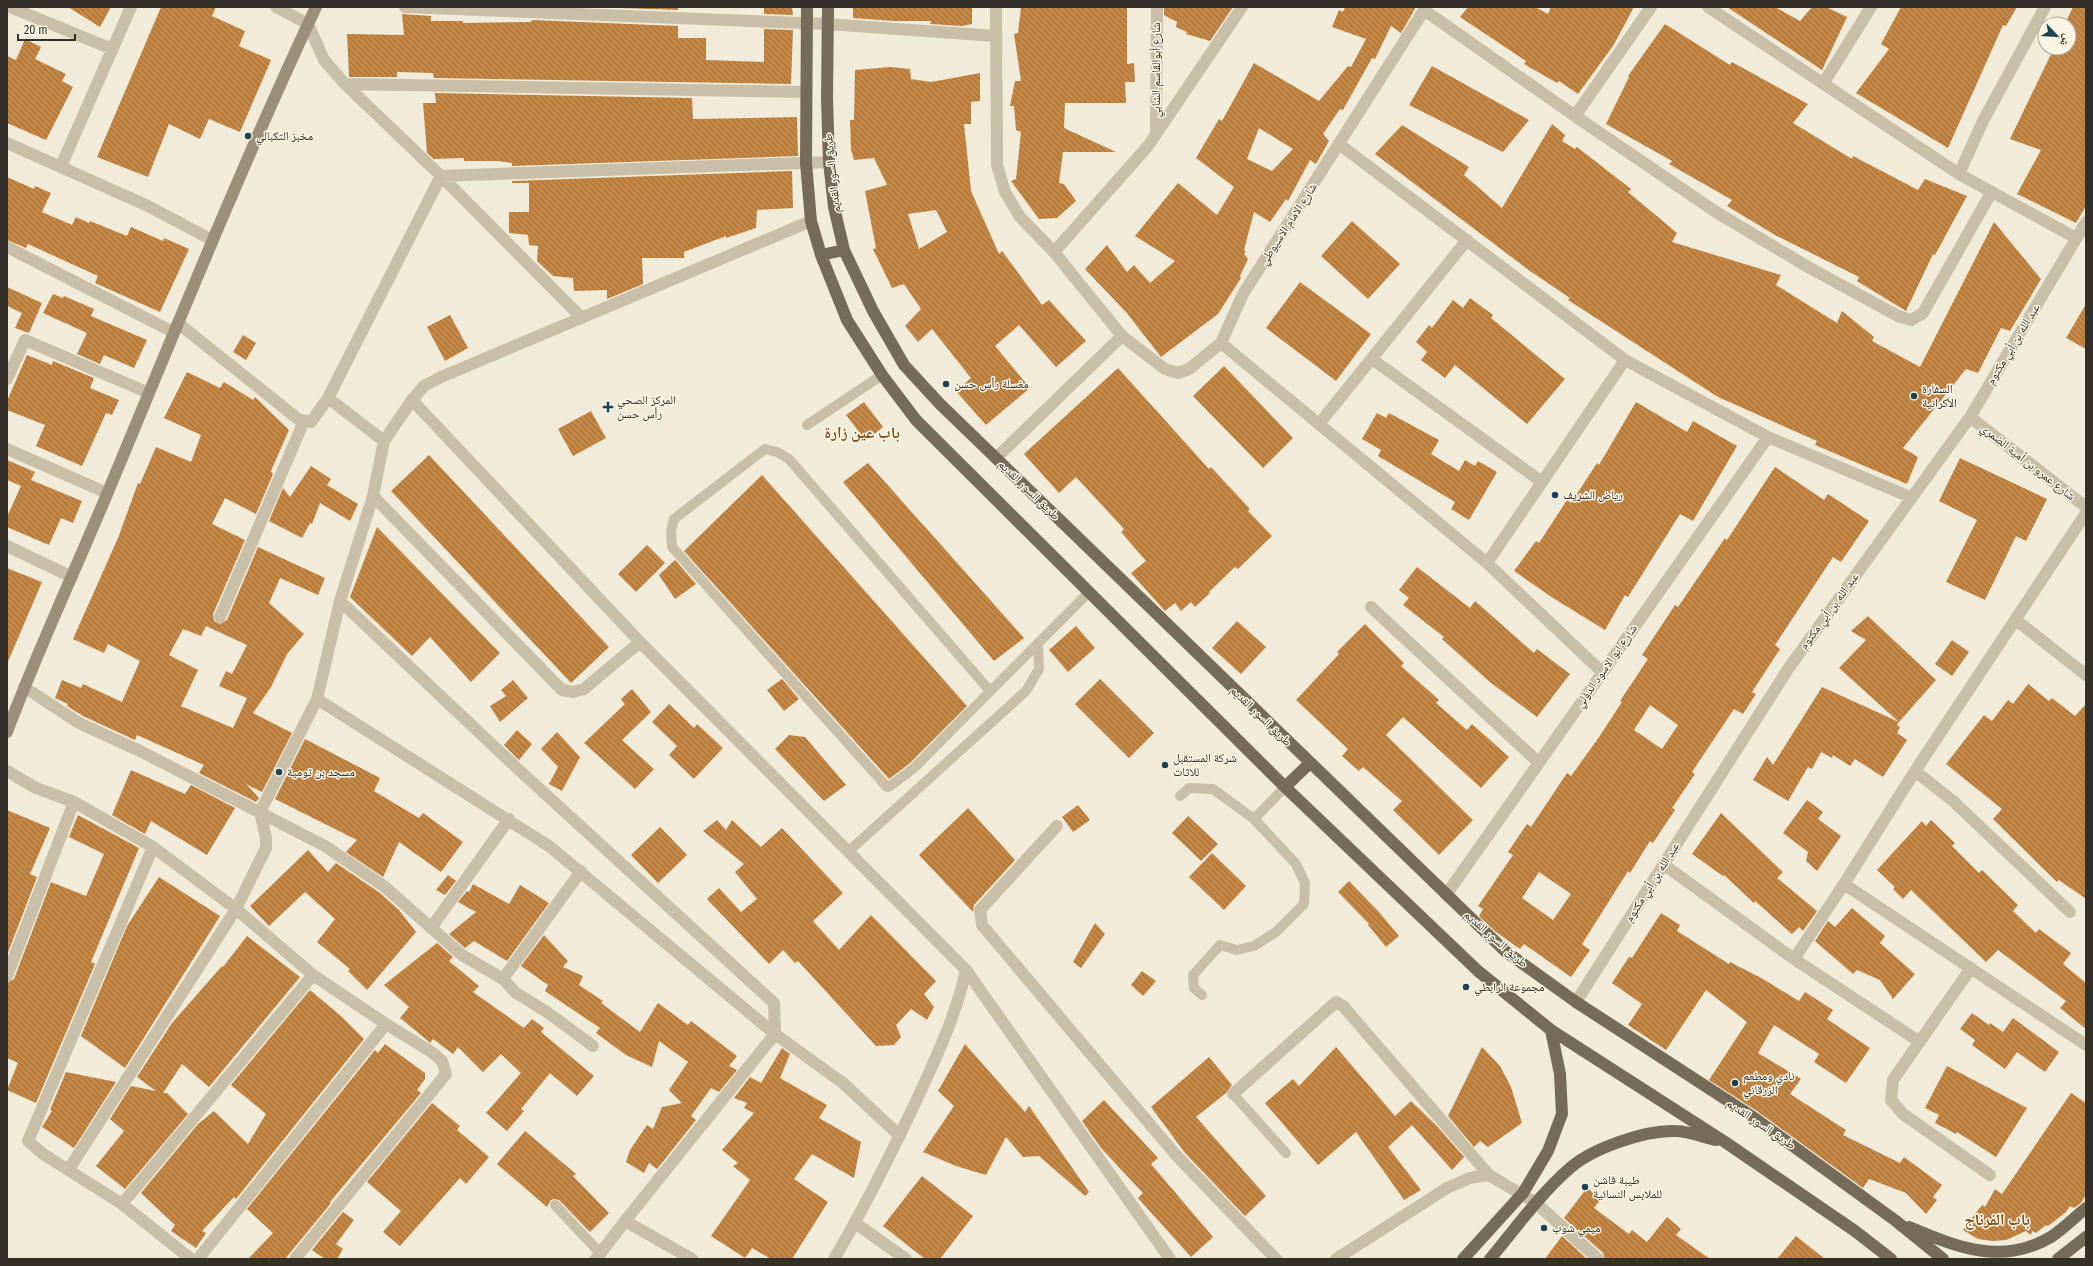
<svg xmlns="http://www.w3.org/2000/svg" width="2093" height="1266" font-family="'Fira Sans Condensed','Noto Naskh Arabic',sans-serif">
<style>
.building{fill:url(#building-back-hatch);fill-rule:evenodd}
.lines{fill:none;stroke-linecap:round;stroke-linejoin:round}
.lane{stroke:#c8bfa6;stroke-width:10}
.street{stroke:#c8bfa6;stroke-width:12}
.secondary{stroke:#9c8f77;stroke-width:12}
.primary{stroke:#766a58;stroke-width:12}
.poi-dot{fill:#1d4255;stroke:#f9f5e5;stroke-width:1.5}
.labels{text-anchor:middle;stroke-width:3;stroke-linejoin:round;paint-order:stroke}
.street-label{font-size:12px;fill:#342f27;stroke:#f9f5e5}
.poi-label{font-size:12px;fill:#342f27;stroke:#f9f5e5;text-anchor:start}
.district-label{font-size:16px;font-weight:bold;fill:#825321;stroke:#f9f5e5}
</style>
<defs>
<pattern id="building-back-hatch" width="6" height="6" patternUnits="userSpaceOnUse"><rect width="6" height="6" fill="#c48644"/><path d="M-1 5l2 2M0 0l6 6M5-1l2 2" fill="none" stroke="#a06e39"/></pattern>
</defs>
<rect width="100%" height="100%" fill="#f1ecd9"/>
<path class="building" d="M68,7h43l-11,20z
M161,7h55l-4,9 33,15 -6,15 32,14 -31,72 -31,-13 -9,20 -31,-15 -21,53 -51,-20z
M591,7h87v3z
M764,7h28l1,8 -29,-1z
M853,7h119v17l-10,2 -32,-2 1,-3h-37l-41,-3z
M1021,7h106v57l7,-1 1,19h-10l1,21h-61l-1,25 52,24h-53l-4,31 5,1 12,17 -19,17 -18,1 -28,-38 5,-2 5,-47 -5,-2 -2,-24h-4l5,-25h6l-7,-47 4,-1z
M1164,7h69l-23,34 -24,-7 1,-2 -11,-5 1,-5 -13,-7z
M1345,7h71l-15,26 -10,-7 -16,33 -3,-1 -29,52 -3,-1 -17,25 6,7 -13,23 -6,-4 -22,41 -2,-2 -16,23 -16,-10 -10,38 2,1 -2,3 4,5 -8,17 1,2 -23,36 -57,43 -35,-45 -41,-43 22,-24 20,27 7,-7 16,18 25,-22 -40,-25 43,-53 39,32 17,-28 -38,-29 23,-39 3,2 32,-58 65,38 29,-35 3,1 15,-28 -34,-12 7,-17 4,2zM1259,128l34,21 -21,22 -25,-12z
M1468,7h67l13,7 3,-7h83l-21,39 -35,48 -19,-13 -2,2 -33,-19 2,-3 -66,-44z
M1727,7h48l25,14 12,-14h14l21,10 -25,53z
M1901,7h116l-11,19 -3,-1 -55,123 -92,-55 33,-44 -8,-5z
M2073,7h13v199l-10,17 -59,-29 24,-44 -31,-11 44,-91h15v-24h-4z
M402,14l29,2v5h32v2l68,-1 1,-2 146,6v12h28v22l58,2v-33l29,1 -2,54 -357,-6 -1,-5 -36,-1v5h-48l-2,-43 57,1z
M1665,24l65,41 2,-3 76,42 -15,19 59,36 1,-3 65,34 7,-11 42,17 -32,59 -2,-1 -27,57 -49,-30 2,-4 -84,-42 -48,-29 5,-6 -63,-36 3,-3 -66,-37 23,-47 -1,-1z
M25,39l16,8 -6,12 31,15 -4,7 11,6 -27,53 -39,-17v-67l9,4z
M1432,66l97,54 -26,32 -94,-47z
M890,67l20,2 1,10 20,3 49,-9v28l-9,1v22h-7l7,67 28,63 3,-3 40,54 7,-5 37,41 -30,26 -37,-42 -24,21 35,42 -44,37 -30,-34 15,-13 -39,-49 -14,13 -13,-16 16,-17 -17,-25 -12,4 -19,-39 3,-1 -11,-57 22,-6 -13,-27 -20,2 -3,-10 -1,-30h4l1,-50zM936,210l11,22 -28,17 -11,-35z
M435,93l257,5 1,21 104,-2 1,39 -286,10v-3l-14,-2h-34v-3l-30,1 -7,-6 -4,-50h13z
M1552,124l13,11 -3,6 13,8 2,-2 54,42 -3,3 49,41 -5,9 109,33 -5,10 61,38 5,-12 32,26 -2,4 48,26 74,-145 47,57 -31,52 -9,-3 -23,45 -12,-4 -63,79 15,9 -11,27 -92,-39 2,-4 -99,-44 -150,-97 2,-2 -40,-27 -155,-117 27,-29 67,42 -5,8 38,33z
M792,171l1,37 -36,2 -1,18 -30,10v-2l-42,16v6h-42l1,26 -36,15v-9l-33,1 -1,-13 -20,-2 -16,-15 1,-15 -9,-1 -1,-10 -19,-2v-21h20v-29h-17v-2z
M7,177l27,12 1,-3 16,7 -9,19 30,13 4,-8 13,6 1,-2 37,15 4,-9 32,14 1,-3 25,11 -29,63 -65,-29 3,-7 -70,-32 -2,4 -19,-8z
M1352,221l48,43 -32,35 -47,-43z
M1300,282l71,52 -35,47 -70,-53z
M7,287l35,16 -13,30 -14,-5 7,-15 -15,-7z
M53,294l10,4 1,-2 30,13 -3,7 56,24 -13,28 -30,-13 -4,9 -23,-10 10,-21 -44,-20z
M1470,298l23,17 -2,3 74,61 -38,45 -72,-59 -10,13 -24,-18 6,-8 -11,-10 13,-17 3,3 21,-28 10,8z
M2086,304v45l-20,-11z
M450,315l18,33 -23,13 -18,-34z
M243,335l13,8 -10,17 -13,-8z
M27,355l25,10 1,-4 41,17 -4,10 29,12 -7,15 -6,-2 -24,53 -46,-20 9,-21 -38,-15v-9z
M1224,366l69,72 -30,30 -70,-72z
M1118,368l91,101 2,-2 39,42 -2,2 24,25 -34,33 -3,-2 -26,25 1,1 -15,14 -4,-5 -10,9 -6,-8 -10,8 -34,-38 15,-12 -25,-29 3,-3 -48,-52 -17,16 -35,-39z
M187,372l33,16 4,-6 29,18 2,-3 34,33 -18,41 2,3 -17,40 -31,-16 -13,26 33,16 -32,74 1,7 6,3 7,-4 31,-73 67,31 -7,17 -38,-17 -11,25 35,31 -17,20 -16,33 -18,26 39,20 -30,59 -16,-8 13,14 -3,4 -57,-29 5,-8 -67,-30 -2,5 -52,-24 -16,-10 1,-2 -13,-6 7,-18 19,8 2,-4 39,18 18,-41 -32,-17 -4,9 -31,-14 45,-101 20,-55 2,1 16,-37 35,15 10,-27 -37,-17zM206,626l41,19 -15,29 -6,-3 -7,15 28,12 -14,30 -52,-22 17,-36 -29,-15 14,-26 18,7z
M864,402l19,25 -17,14 -20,-26z
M1636,402l51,30 6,-11 44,25 -44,75 -13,-7 -52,83 -3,-2 -20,35 -52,-32 -39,-27 22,-30 3,2 28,-43 4,3 26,-40 2,2z
M591,411l15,27 -33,18 -15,-27z
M1377,413l9,5 3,-5 50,27 -8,14 28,17 6,-11 10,6 3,-5 19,11 -28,48 -18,-11 4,-7 -77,-46 3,-6 -19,-11z
M429,455l180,192 -38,36 -180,-192z
M1960,458l87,41 -21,42 -10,-5 -31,64 -39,-18 31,-62 -38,-19z
M7,460l28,12 -4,8 51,21 -9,22 -12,-5 -12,27 -42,-18v-10l14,-31 -14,-6z
M868,463l156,175 -30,23 -151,-179z
M311,466l20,13 -4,6 31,19 -8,17 -30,-18 -8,21 -2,-1 -8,15 -33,-17 14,-33 7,9z
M1775,467l49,33 4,-6 41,27 -28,41 -8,-5 -58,88 5,4 -28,43 4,2 -13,20 -9,-5 -42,63 3,2 -23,34 3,2 -22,33 -3,-2 -20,32 -2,-2 -46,73 8,6 -19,27 -47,-33 -4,5 -24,-17 -17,-16 4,-7 -5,-3 35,-51 -5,-3 19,-28 4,3 36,-54 4,3 26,-36 25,-38 -2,-1 28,-42 -6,-4 33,-50 3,2 47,-69 2,2zM1650,705l28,20 -16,24 -28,-19zM1539,872l32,22 -18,26 -31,-22z
M762,475l205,231 -58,58 -20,15 -205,-228z
M377,527l123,126 -29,29 -41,-45 -18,19 -62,-59z
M647,545l18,18 -29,29 -18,-18z
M675,560l21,24 -21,15 -16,-24z
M1417,567l53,41 5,-7 59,52 3,-4 33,25 -33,43 -46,-34 -49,-44 2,-2 -41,-32 6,-7 -10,-8z
M7,568l35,14 -35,82z
M1868,616l68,64 -37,42 -60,-54 27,-28 -15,-9z
M1237,621l29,26 -25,27 -29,-26z
M1365,624l39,39 -3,3 38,34 -3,3 31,27 5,-6 37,33 -28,31 -78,-71 -17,18 87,85 -34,35 -46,-45 9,-9 -39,-34 -4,4 -17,-15 6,-7 -52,-49 43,-46 -2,-2z
M1076,626l19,22 -27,24 -19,-22z
M1952,640l17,12 -17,24 -17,-12z
M782,679l17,20 -15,12 -17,-21z
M1100,679l54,54 -25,25 -54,-54z
M513,680l15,18 -28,24 -10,-16 16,-10 -5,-6z
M2028,684l21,17 3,-3 23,18 11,-12v195l-27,-19 -2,2 -64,-63 9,-10 -56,-45 38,-49 8,6 16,-21 5,4z
M1822,687l77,35 -2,3 3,2 -3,6 10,7 -24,37 -28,-18 -5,7 -17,-11 -1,3 -11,-6 -9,17 -4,-2 -20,34 -35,-21 14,-23 6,8z
M632,689l19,23 -29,28 32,29 -19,20 -51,-46 41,-39 -4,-5z
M669,704l25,24 3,-4 26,24 -29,31 -25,-24 8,-9 -25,-24z
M517,730l15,14 -13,16 -15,-15z
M557,732l23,25 -18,34 -13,-7 9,-17 -17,-18z
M789,735l16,2 41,48 -22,16 -49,-52z
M305,739l75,39 -6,13 45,27 4,-5 40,29 -22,30 -42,-30 -16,35 -37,-25 11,-12 -82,-41z
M131,770l54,24 6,-9 44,23 -28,47 -56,-34 -6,13 -33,-19z
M1807,800l16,12 -5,7 23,17 -24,35 -11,-10 2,-9 -25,-19z
M1078,805l12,15 -17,12 -11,-15z
M968,808l47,52 -41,45 -1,7 -54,-57z
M7,810l43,18 -20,46 7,3 -30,78z
M1721,813l62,59 -6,6 40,33 -14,20 -4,-4 -7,7 -37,-33 -1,2 -30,-28 -1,1 -31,-22z
M78,815l61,33 -48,114 4,2 -59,139 -29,-13 11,-27 -11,-5v-75l7,-4 37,-97 35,14 18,-42 -35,-17z
M1188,816l30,28 -17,17 -29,-28z
M717,820l9,10 6,-10 29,27 21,-19 61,65 -30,28 26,29 32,-35 65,66 -12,13 10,13 -7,13 -16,-11 -15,16 5,12 -7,8 -18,1 -78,-85 -3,2 -12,-13 -14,14 -62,-65 12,-11 22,24 16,-13 -22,-27 9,-8 -41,-33z
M1931,820l24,23 -3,3 27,27 3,-3 36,35 -5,6 23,22 3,-4 32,24 -8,11 23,19v46l-26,-21 6,-7 -68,-51 -12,12 -75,-72 -8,9 -10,-10 2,-2 -18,-17 45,-49 4,5z
M660,827l27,28 -29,28 -27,-28z
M308,850l20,22 8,-9 44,30 19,17 17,22 -49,58 -19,-19 2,-2 -33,-27 18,-23 -30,-27 -36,34 -19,-20z
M1212,853l34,33 -22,24 -35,-33z
M448,875l8,6 -11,14 -9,-5z
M159,877l61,39 -95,152 -44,-32 46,-110z
M1349,881l30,31 20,24 -13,11 -18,-22 1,-1 -31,-32z
M473,884l36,20 11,-19 29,18 -42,58 -33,-20 -9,7 -16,-14 27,-22 -18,-10 9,-11 2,1z
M1852,908l33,28 -5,7 35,31 -22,25 -13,-19 -23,-10 -4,4 -38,-33 13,-20 7,6z
M1661,913l19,12 -3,6 52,33 1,-2 33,17 36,22 6,-9 28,18 -6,9 43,29 -24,35 -32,-21 5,-8 -45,-29 -16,28 43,26 -11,15 56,36 -3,5 57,28 4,-6 38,28 -9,12 4,3 -11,14 -20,-21 -37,-14 -6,9 -106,-77 -48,-31 38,-58 -41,-32 -40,60 -38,-25 14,-21 -30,-21 17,-26 3,1z
M1095,923l10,11 -24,34 -8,-6z
M544,935l24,26 -5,6 20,9 -4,9 24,16 -2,2 39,29 18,-29 30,22 3,-4 46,35 -8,10 8,4 -18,22 -8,-4 -20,28 5,4 -39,49 -8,-6 -5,10 -18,-11 4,-12 17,-25 6,4 9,-22 20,-4 -13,-13 19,-28 -29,-21 -7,26 -26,-12 -30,-22 4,-5 -55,-37 3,-6 -27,-19z
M247,936l53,41 -91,110 -27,-23 -19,29h4l21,21 -63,75 -29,-23 28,-35 -14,-12 21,-33 25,5 -19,-14 35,-54 50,-57 1,1z
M437,943l16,14 -4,4 30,25 -6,6 51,36 8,-9 12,9 -3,4 53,44 -17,20 -27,-23 -29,36 3,2 -17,20 -21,-18 35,-40 -20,-19 -18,18 -25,-25 -5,7 -20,-15 -3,4 -3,-3 -27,-22 9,-11 -25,-22z
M1142,971l14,10 -13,15 -12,-11z
M310,990l32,27 22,22 -128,160 -2,-2 -32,34 4,2 -10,15 -25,-17 4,-6 -34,-32 57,-69 16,-13 34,33 18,-30 -35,-29z
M1972,1013l17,12 1,-2 13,9 10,-14 46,34 -14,20 -28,-20 -12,17 -33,-24 3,-5 -15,-11z
M385,1044l40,29v6l-8,11 4,3 -91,109 1,1 -46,56h-37l25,-26 -26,-24 128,-159 3,3z
M965,1044l60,68 4,-6 60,86 -4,4 -46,-40 -16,1 -17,-20 -20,38 -30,-9 -33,-14 31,-46 -16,-15z
M1336,1047l59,69 16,-15 26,25 27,31 -12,13 -40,-45 -24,22 33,43 -17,10 -48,-68 -38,33 -53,-62 28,-24 6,7z
M1482,1047l18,19 11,21 11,36 -34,24 -8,-6 -6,6 -26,-31z
M782,1048l8,6 -10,24 47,27 -8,13 42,24 -7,36 -42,-24 -18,25 34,23 -36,57h-21l-19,-11 -7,10 -34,-22 39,-56 -17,-14 5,-3 -16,-13 32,-37 -10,-5 3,-5 -13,-5 16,-21 11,6z
M1209,1057l23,28 -6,8 -30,24 70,79 -21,20 -60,-63 -34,-46z
M1947,1066l80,42 -31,49 -39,-25 -1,2 -21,-11 4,-8 -14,-7z
M66,1072l50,10 -42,66 -32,-21 10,-16 -2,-1z
M2071,1093l15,10v91l-5,9 -7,5 -4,-2 -4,6 -18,14 -2,-1 -10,8 -3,-2 -3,4 -4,-4 -20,9 -13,1 -15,-2 -15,-9 19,-25 3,2 10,-18 7,5z
M1104,1100l54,58 -7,6 62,73 -22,20 -53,-59 5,-5 -42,-45 -19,-27z
M432,1103l28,23 -3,4 32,27 -23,27 -6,-6 -60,68 -17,-14 18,-21 -34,-29z
M525,1131l51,43 -3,2 36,37 -19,19 -31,-32 -5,-1 -3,1 -4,7 -50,-43z
M922,1176l51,40 -33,43h-15l-42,-33z
M1587,1188l14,11 -7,9 35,26 3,-4 15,12 20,-25 14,12 -5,6 34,24h-105l-2,-6 -39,-35z
M343,1212l11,8 -18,24 7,5 -6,10h-12l-13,-9z
M1562,1236l25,23h-42z
M1796,1236l29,23h-48z"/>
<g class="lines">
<path class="lane" d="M807,425l75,-50
M990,691l-201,-232 -12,-7 -12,-3 -91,70 -3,12 1,16 215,240 3,-1 23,-17 176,-177
M1180,796l9,-8 24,1 41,30 42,45 9,19 -1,21 -28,28 -22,14 -17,4 -17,-5 -27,30 1,13 8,7
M1254,819l31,-32
M849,851l177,-160 13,-22 -1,-26
M1233,1094l53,59
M555,1205l45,48"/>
<path class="street" d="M10,7l102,42
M276,7l32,17 16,36 21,24 96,92 141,142
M405,7l422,17 168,12
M996,7l1,158 8,27 15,25 34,35 68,84 43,33 13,4 11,-4 32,-26 22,-49 183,-287
M1708,7l251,167 117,64
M1424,10l151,106 141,96 92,55 90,49 13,4 12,-7 68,-120
M345,84l460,8
M1823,84l48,-77
M1575,116l76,-109
M1156,134l1,-127
M7,143l141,63 64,34
M1339,144l286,216 143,77 142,60
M61,166l70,-159
M1959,174l24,-53 62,-114
M811,221l-370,156 -17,9 -12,14 -28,41 -11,55 -33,105 -23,98 232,147 226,188 68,49 57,53
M7,247l166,85
M1054,252l94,-106 94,-139
M178,323l120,96 13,3 17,-24
M1221,343l266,220 115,109
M1372,359l170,123
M7,379l18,-39 124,53
M412,400l228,242 326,328 204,289
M1970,417l116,90
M1319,424l148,-184
M384,441l-56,-43 113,-222 388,-14
M7,449l100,44
M996,458l126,-122
M373,496l189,194 11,2 11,-3 56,-47
M7,546l65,31
M1487,563l138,-203
M340,601l179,169 255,233 1,31 -150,187 67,38
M1371,607l167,155
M220,617l84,-196
M2016,620l70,55
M24,687l55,36 61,28 185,95 60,41 77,68 41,24
M7,771l29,17 38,14 79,45 83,62 77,66 73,49 47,29 9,8 4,13 -151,185
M1915,771l38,30 117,111
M1057,826l-77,84 2,15 193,229 101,105
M153,847l-125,294 15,13 79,50 69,55
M1663,864l131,95 126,83
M581,871l-78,108 13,14 31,19 46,34
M1844,884l242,161
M1446,895l322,-458
M431,928l78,-109
M1794,959l50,-75 71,-113 171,-258
M1971,968l-78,112 -2,20 12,14 87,61
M7,976l67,-174
M1576,1002l212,-333 182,-252 116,-195
M1233,1094l103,-92 7,4 146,169
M69,1169l167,-260 30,-61v-10l-6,-26 57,-113
M122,1204l191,-229
M855,1223l51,36
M198,1259l188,-235
M596,1259l29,-38
M834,1259c31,-52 58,-107 84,-162 19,-41 38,-82 48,-127
M1336,1259l111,-71 23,-10 19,-3 47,28 62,56"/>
<path class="secondary" d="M7,732c31,-83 69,-163 103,-245 67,-161 132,-322 206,-480"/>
<path class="primary" d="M807,7l-1,156 5,58 10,34 26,65 35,55 34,45 369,367 193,184 73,59 174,112 130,89 36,28
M828,7l-1,91 2,64 5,45 10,43 29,61 31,54 36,39 565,547 71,51 177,115 143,104 47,38
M821,255l23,-5
M1285,787l25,-24
M1909,1227c48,20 92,39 142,10 12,-8 23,-19 35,-29
M1463,1259l60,-66 25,-42 14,-37 -2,-40 -9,-44
M1490,1259c26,-31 50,-65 80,-91 23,-20 75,-38 105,-37 13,0 28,6 41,9
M2058,1259l28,-22"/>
</g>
<g class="poi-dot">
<circle cx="248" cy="136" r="4"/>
<circle cx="946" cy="384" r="4"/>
<circle cx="1914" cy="396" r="4"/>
<path d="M606 401h4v4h4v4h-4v4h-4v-4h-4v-4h4z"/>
<circle cx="1555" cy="495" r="4"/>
<circle cx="1165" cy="765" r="4"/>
<circle cx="279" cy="772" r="4"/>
<circle cx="1466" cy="987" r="4"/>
<circle cx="1735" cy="1083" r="4"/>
<circle cx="1585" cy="1187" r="4"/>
<circle cx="1544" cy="1228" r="4"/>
</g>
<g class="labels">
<g class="street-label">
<text transform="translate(1156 70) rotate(-90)" y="4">شارع أبوالقاسم الشابي</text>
<text transform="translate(832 173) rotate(-96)" y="4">طريق السور القديم</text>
<text transform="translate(1288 224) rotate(-57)" y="4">شارع الامام الاسيوطي</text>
<text transform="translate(2013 344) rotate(-59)" y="4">عبد الله بن أبي مكتوم</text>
<text transform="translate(2028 462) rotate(38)" y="4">شارع عمرو بن أمية الضمري</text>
<text transform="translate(1029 490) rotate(44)" y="4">طريق السور القديم</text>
<text transform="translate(1829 611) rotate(-54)" y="4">عبد الله بن أبي مكتوم</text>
<text transform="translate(1606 666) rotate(-55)" y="4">شارع ابو الاسود الدؤلي</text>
<text transform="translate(1261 716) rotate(44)" y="4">طريق السور القديم</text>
<text transform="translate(1652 882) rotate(-58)" y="4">عبد الله بن أبي مكتوم</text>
<text transform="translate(1496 939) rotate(41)" y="4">طريق السور القديم</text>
<text transform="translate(1761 1124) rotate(34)" y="4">طريق السور القديم</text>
</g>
<g class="poi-label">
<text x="256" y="140">مخبز التكبالي</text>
<text x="954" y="388">مغسلة رأس حسن</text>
<text x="1922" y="393">السفارة<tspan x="1922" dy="14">الأكرانية</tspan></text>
<text x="617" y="404">المركز الصحي<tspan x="617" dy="14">رأس حسن</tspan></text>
<text x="1563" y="499">رياض الشريف</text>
<text x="1173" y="762">شركة المستقبل<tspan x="1173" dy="14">للاثات</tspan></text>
<text x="287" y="776">مسجد بن تومية</text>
<text x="1474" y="991">مجموعة الرابطي</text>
<text x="1743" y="1080">نادي ومطعم<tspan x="1743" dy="14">الزرقاني</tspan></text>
<text x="1593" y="1184">طيبة فاشن<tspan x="1593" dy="14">للملابس النسائية</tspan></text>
<text x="1552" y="1232">ميمي شوب</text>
</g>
<g class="district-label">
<text x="862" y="438">باب عين زارة</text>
<text x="1997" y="1225">باب الفرناج</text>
</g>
</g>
<rect width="2093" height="1266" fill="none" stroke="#342f27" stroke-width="16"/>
<g transform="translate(2057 36) rotate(115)"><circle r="19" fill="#f9f5e5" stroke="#aaa699"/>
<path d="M0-3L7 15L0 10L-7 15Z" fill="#1d4255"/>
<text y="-6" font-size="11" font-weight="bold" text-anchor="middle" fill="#342f27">ش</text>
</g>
<path d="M18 34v6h57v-6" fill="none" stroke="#342f27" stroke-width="2"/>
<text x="24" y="34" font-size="12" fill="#342f27" stroke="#f9f5e5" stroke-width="3" paint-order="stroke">20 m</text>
</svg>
